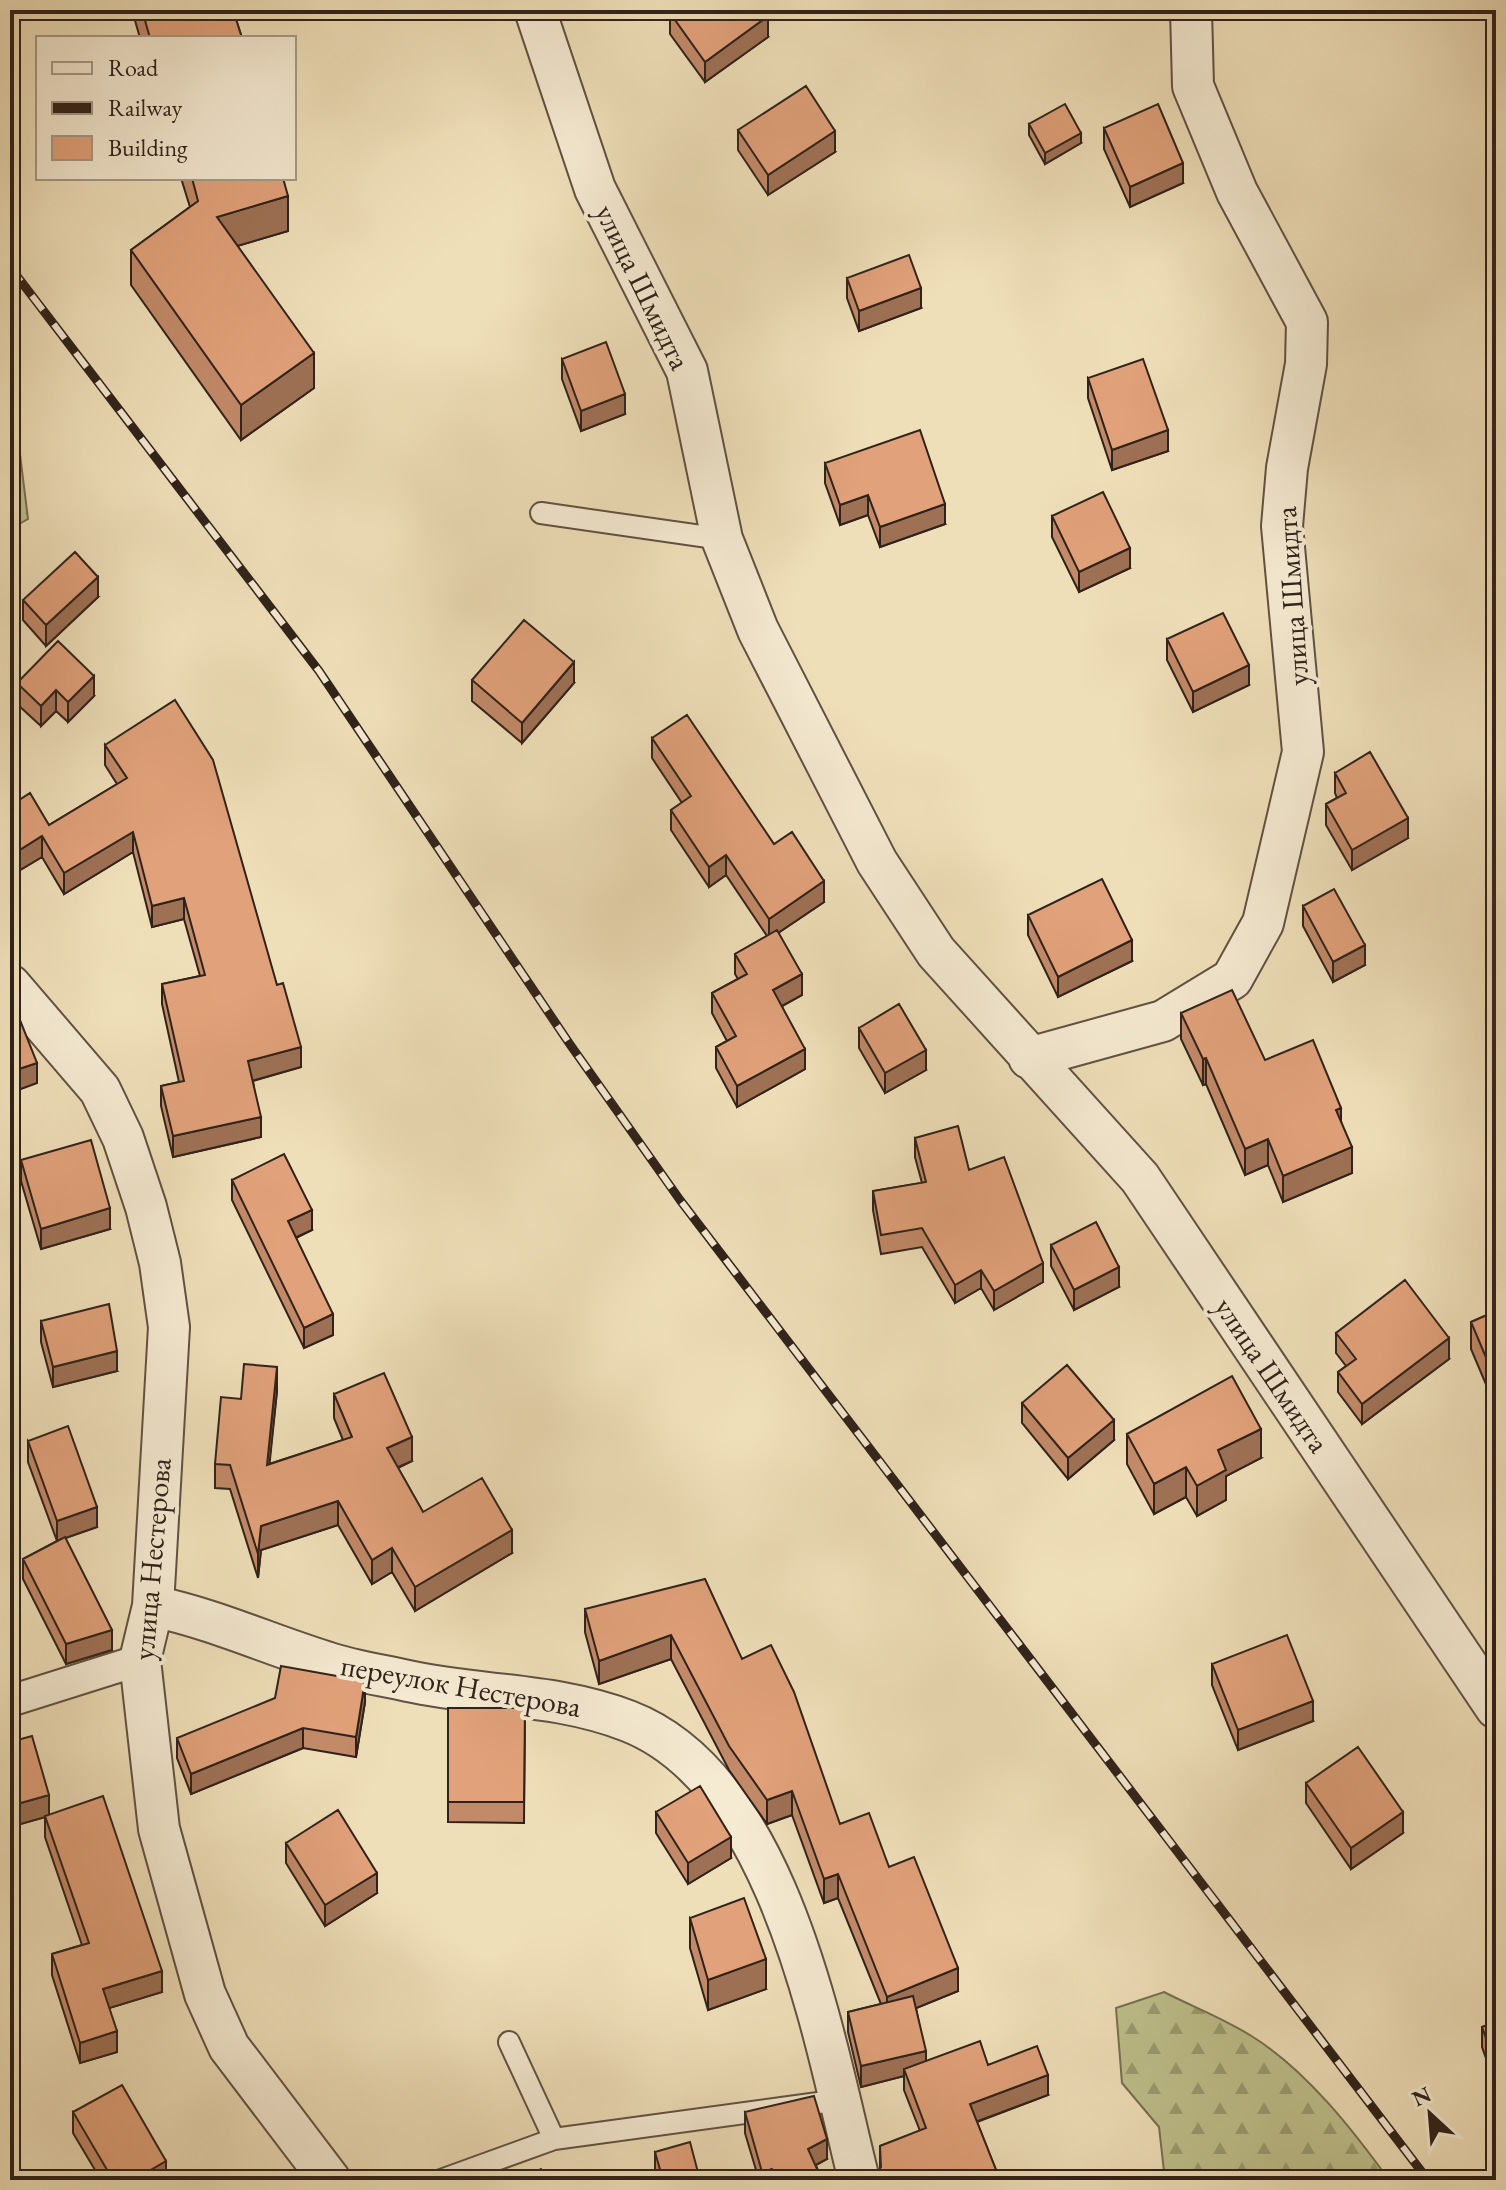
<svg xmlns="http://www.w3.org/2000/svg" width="1506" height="2190" font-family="'EB Garamond',serif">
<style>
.forest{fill:url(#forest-firs);stroke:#777153;stroke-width:2}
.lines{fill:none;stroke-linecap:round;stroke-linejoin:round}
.service-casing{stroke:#605142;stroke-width:24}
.pedestrian-casing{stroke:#605142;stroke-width:34}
.minor-casing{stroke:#605142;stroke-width:44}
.service{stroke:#f5ead2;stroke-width:20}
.pedestrian{stroke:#f5ead2;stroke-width:30}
.minor{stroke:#f5ead2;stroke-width:40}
.rail-casing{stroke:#30221a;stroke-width:9}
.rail{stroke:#f5ead2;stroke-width:6;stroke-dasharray:18;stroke-linecap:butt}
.wall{fill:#c28a69;stroke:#30221a;stroke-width:2}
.shaded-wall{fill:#9e7155;stroke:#30221a;stroke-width:2}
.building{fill:#e1a17a;stroke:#30221a;stroke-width:2}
.labels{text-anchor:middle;stroke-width:8;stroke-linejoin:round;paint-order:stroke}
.street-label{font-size:30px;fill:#30221a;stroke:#f5ead2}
</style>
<defs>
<pattern id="forest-firs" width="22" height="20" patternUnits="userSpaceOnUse" patternTransform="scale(2)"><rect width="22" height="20" fill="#bec08c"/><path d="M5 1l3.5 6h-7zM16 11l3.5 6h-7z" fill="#9b9c72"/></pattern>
</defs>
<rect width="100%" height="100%" fill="#efdfb9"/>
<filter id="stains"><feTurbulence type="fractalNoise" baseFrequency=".0025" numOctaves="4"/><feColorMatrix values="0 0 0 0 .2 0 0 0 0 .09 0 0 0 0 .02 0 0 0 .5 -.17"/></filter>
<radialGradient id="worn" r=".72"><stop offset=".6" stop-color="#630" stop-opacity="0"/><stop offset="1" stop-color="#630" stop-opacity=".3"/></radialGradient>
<path class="forest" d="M10,373l18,146 -18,10z
M1164,1992c29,15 61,27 89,45 53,33 100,93 136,143h-224l-6,-53 -37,-44 -6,-75z"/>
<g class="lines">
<g class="service-casing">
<path id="service" d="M541,513l181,26
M509,2042l45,97
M441,2180l113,-41 286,-39"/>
</g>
<g class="pedestrian-casing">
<path id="pedestrian" d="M10,1701l130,-41"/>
</g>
<g class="minor-casing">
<path id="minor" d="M535,10l60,179 92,182 35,168 36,91 119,232 59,90 204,226 356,530
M10,985l90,105 23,48 23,69 14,56 9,64 -16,279 -13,54 19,169 46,165 24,53 101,133
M1029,1058l134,-37 69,-42 31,-56 40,-171 -21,-226 5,-58 19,-104 1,-42 -70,-130 -44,-106 -2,-76
M153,1606c64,14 112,37 173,56 26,9 55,13 82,19 74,16 148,12 220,40 153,59 196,319 231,459"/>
</g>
<use href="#service" class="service"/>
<use href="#pedestrian" class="pedestrian"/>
<use href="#minor" class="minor"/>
<g class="rail-casing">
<path id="rail" d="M10,267l309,404 250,372 111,157 748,980"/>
</g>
<use href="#rail" class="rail"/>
</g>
<path class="wall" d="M132,10h101l9,28h-102z
M670,13l98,24 -63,45 -35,-48z
M1029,124l52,19 -36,21 -16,-29z
M1104,128l79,55 -53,24 -26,-58z
M738,130l97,22 -67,43 -30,-45z
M181,178h102l5,53 -51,15 77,142 -73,52 -110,-155v-35l59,-43z
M847,278l74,30 -62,23 -12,-33z
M562,359l63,55 -44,17 -19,-52z
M1088,378l80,73 -56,19 -24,-72z
M825,463l120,61 -65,23 -12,-32 -28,10 -15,-42z
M1052,516l78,52 -51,24 -27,-55z
M98,597l-52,49 -23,-26v-20z
M1167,639l82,46 -56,27 -26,-52z
M472,680l102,3 -52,60 -50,-42z
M17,683l77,13 -26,26 -12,-11 -15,15 -24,-22z
M652,738l122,106 50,58 -46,31 24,62 -20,11 23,63 -68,38 -21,-39v-21l11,-6 -15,-28v-20l26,-14 -3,-5v-20l32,-18 -41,-61 -17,12 -38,-57v-20l11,-7 -30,-45z
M105,745l172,240 24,82 -48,14 8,56 -88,20 -12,-51v-20l18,-4 -17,-78v-20l38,-8 -16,-57 -32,8 -19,-75 -69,42 -22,-37 -32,19v-70l39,19 68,-41 -12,-19z
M1335,773l73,65 -56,32 -26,-45v-21l11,-6 -2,-5z
M1303,906l62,59 -32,17 -30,-56z
M1028,915l104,46 -74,36 -30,-62z
M1181,1013l84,47 76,61 11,52 -69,29 -15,-37 -23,10 -39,-91 -3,1 -22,-46z
M859,1028l67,42 -41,23 -26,-45z
M915,1138l54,32 74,112 -49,28 -13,-22 -26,15 -33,-56 -41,7 -8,-44v-19l49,-8 -7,-26z
M21,1160l89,69 -69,20 -20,-68z
M232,1180l80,50 -16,8 37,97 -29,13 -72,-148z
M1051,1245l68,42 -45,23 -23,-44z
M1496,1311v97l-25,-59v-27z
M41,1321l76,50 -64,16 -12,-45z
M1336,1333l113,26 -87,65 -24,-32v-20l8,-6 -10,-13z
M277,1391l-8,73 74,-24 -9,-22v-24l78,67 -14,7 25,44 89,41 -97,58 -23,-39 -20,12 -34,-59 -77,25 -3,28 -28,-89 -15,-1v-24l26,-65z
M1022,1403l92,37 -46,39 -46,-56z
M1127,1434l134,24 -35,18v24l-29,16 -11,-19 -32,17 -27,-50z
M28,1441l69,86 -32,11 47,112 -46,14 -43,-85v-20l34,-18 -29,-79z
M585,1609l157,50 98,165 49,43 69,124 -42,17 10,53 62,4 60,30 -71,27 23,58h-135l9,-3 6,-8v-23l40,-15 -16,-41v-14l-43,11 -13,-55v-20l33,-8 -43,-106 -14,5 -32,-88 -25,9 -38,-54 -58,-111 -72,25 -14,-52z
M1212,1664l101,57 -75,29 -26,-65z
M365,1702l-9,55 -53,-9 -112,46 -14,-36v-20z
M448,1708h77l-1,115 -76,-1z
M10,1742l39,73 113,177 -53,16 8,44 -37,11 -28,-88v-21l30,-9 -37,-108v-20l-35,10z
M1306,1783l97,50 -52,36 -45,-66z
M656,1812l75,46 -43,26 -32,-51z
M286,1843l91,50 -52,33 -39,-63z
M690,1918l76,71 -58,21 -18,-62z
M1496,2022v64l-14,-39v-20z
M73,2112l93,68h-65l-28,-47z
M745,2112l82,47 -11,6 6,15h-63l-14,-47z
M655,2152l45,28h-43l-2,-7z"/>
<path class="shaded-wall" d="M768,16v21l-63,45v-20z
M835,131v21l-67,43v-20z
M1081,133v10l-36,21v-11z
M1183,163v20l-53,24v-20z
M288,196v35l-71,21v-35z
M921,288v20l-62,23v-20z
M314,353v35l-73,52v-35z
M625,394v20l-44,17v-20z
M1168,430v21l-56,19v-20z
M868,495v20l-28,10v-20z
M945,504v20l-65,23v-20z
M1130,548v20l-51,24v-20z
M98,577v20l-52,49v-21z
M574,662v21l-52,60v-20z
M1249,665v20l-56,27v-20z
M94,676v20l-26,26v-20z
M56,690v21l-15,15v-20z
M1408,818v20l-56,32v-20z
M133,832v20l-69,42v-21z
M42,836v21l-32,19v-20z
M726,855v20l-17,12v-20z
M824,881v21l-55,37v-20z
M184,898v21l-32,8v-21z
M1132,940v21l-74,36v-20z
M1365,945v20l-32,17v-20z
M802,974v21l-29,16v-21z
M301,1047v20l-53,15v-21z
M805,1049v20l-68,38v-21z
M926,1050v20l-41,23v-20z
M1206,1058v26l-3,1v-26z
M37,1063v20l-27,10v-21z
M1341,1108v26l-5,-24z
M261,1117v20l-88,20v-21z
M1268,1139v26l-23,10v-26z
M1352,1147v26l-69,29v-26z
M110,1208v21l-69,20v-20z
M312,1210v20l-24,11v-20z
M1043,1263v19l-49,28v-19z
M1119,1267v20l-45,23v-20z
M981,1270v18l-26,15v-18z
M333,1314v21l-29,13v-20z
M1449,1338v21l-87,65v-20z
M117,1351v20l-64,16v-20z
M277,1367v24l-10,98v-24z
M1114,1420v20l-46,39v-21z
M1261,1429v29l-35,18v24l-29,16v-30l21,-36z
M412,1437v24l-25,11v-24z
M1186,1467v30l-32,17v-30z
M338,1501v24l-77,25 -3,28v-24l3,-28z
M97,1507v20l-40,14v-20z
M512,1530v23l-97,58v-24z
M392,1548v24l-20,12v-24z
M112,1630v20l-46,14v-20z
M671,1635v24l-72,25v-23z
M365,1681v21l-9,55v-20z
M1313,1701v20l-75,29v-20z
M303,1728v20l-112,46v-20z
M792,1791v24l-25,9v-24z
M49,1795v21l-39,11v-21z
M1403,1812v21l-52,36v-21z
M731,1837v21l-43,26v-21z
M377,1873v20l-52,33v-21z
M838,1874v24l-14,5v-24z
M766,1959v30l-58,21v-30z
M958,1968v23l-71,29v-23z
M162,1971v21l-59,18v-21z
M117,2031v21l-37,11v-20z
M926,2051v20l-22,-2v7l-43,11v-21z
M1048,2075v20l-78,29v-20z
M827,2139v20l-19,10v-20z
M166,2161v19h-33z
M772,2169v11h-10v-8z"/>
<path class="building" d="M142,10h91l9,28h-92z
M674,10h89l5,6 -63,46 -35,-49z
M806,86l29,45 -67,44 -30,-45z
M1065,104l16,29 -36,20 -16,-29z
M1158,104l25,59 -53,24 -26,-59z
M192,178h91l5,18 -71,21 97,136 -73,52 -110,-155 67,-49z
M909,255l12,33 -62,23 -12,-33z
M606,342l19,52 -44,17 -19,-52z
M1143,359l25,71 -56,20 -24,-72z
M920,430l25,74 -65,23 -12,-32 -28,10 -15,-42z
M1103,492l27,56 -51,24 -27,-56z
M75,552l23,25 -52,48 -23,-25z
M1223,613l26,52 -56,27 -26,-53z
M524,620l50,42 -52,61 -50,-43z
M58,641l36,35 -26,26 -12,-12 -15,16 -24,-23z
M175,700l38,60 64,225 6,-2 18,64 -53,14 13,56 -88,19 -12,-50 23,-5 -22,-97 43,-9 -21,-77 -32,8 -19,-74 -69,41 -22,-37 -32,20v-50l20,-13 19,32 78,-47 -22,-33z
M687,715l87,129 18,-12 32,49 -55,38 -43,-64 -17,12 -38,-57 20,-14 -39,-58z
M1370,752l38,66 -56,32 -26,-46 20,-11 -11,-20z
M1102,879l30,61 -74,37 -30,-62z
M1334,889l31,56 -32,17 -30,-56z
M777,930l25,44 -29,16 32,59 -68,37 -21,-39 20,-11 -24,-43 35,-19 -12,-20z
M1232,990l33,70 48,-20 28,68 -5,2 16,37 -69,29 -15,-37 -23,10 -39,-91 -3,1 -22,-46z
M899,1004l27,46 -41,23 -26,-45z
M14,1005l23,58 -27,9v-66z
M958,1126l11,44 35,-13 39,106 -49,28 -13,-21 -26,15 -33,-57 -41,7 -8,-44 53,-9 -11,-44z
M91,1140l19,68 -69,21 -20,-69z
M284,1154l28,56 -24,11 45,93 -29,14 -72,-148z
M1096,1222l23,45 -45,23 -23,-45z
M1405,1280l44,58 -87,66 -24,-32 18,-13 -20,-26z
M109,1304l8,47 -64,16 -12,-46z
M1496,1311v70l-25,-59z
M244,1364l33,3 -10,98 85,-28 -18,-43 50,-21 28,64 -25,11 36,64 59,-34 30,52 -97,57 -23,-39 -20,12 -34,-59 -77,25 -3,28 -28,-89 -15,-1 6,-67 20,2z
M1067,1365l47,55 -46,38 -46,-55z
M1232,1376l29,53 -43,21 8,20 -29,16 -11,-19 -32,17 -27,-50z
M68,1426l29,81 -40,14 -29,-80z
M65,1537l47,93 -46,14 -43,-85z
M705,1579l37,80 29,-14 23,47 46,132 29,-11 20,54 25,-10 44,111 -71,29 -49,-123 -14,5 -32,-88 -25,9 -38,-54 -58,-111 -72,26 -14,-52z
M1287,1635l26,66 -75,29 -26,-66z
M281,1666l84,15 -9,56 -53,-9 -112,46 -14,-36 98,-40z
M448,1708h77l-1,94h-76z
M32,1736l17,59 -39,11v-64z
M1358,1747l45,65 -52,36 -45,-65z
M700,1786l31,51 -43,26 -32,-51z
M103,1796l59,175 -59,18 14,42 -37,12 -28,-89 37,-11 -44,-127z
M338,1810l39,63 -52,32 -39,-62z
M744,1898l22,61 -58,21 -18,-62z
M913,1996l13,55 -65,15 -13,-54z
M1496,2022v44l-14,-39z
M980,2041l8,24 49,-19 11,29 -78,29 30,76h-43l-1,-2 -5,2h-86l9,-3 7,-10 -1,-21 46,-18 -22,-59z
M122,2085l44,76 -33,19h-20l-40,-68z
M814,2096l13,43 -19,10 14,31h-46l-4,-11 -10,3 -17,-60z
M690,2142l10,38h-37l-8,-28z
M541,2169l5,11h-29z"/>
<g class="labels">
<g class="street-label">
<text transform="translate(643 287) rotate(64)" y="10">улица Шмидта</text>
<text transform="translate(1292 596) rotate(-94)" y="10">улица Шмидта</text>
<text transform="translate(1272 1375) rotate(56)" y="10">улица Шмидта</text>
<text transform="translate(152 1559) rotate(-85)" y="10">улица Нестерова</text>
<text transform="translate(461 1686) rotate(10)" y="10">переулок Нестерова</text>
</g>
</g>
<rect width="1506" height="2190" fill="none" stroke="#efdfb9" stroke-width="40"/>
<rect x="12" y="12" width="1482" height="2166" fill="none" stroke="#30221a" stroke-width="4"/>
<rect x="20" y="20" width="1466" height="2150" fill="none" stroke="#30221a" stroke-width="2"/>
<rect x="36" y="36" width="260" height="144" fill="#f5ead2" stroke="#a69a88" stroke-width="2"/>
<rect x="52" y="62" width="40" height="12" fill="#f5ead2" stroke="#a69a88" stroke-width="2"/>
<text x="108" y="76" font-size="24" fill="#30221a">Road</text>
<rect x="52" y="102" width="40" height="12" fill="#30221a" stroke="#a69a88" stroke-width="2"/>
<text x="108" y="116" font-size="24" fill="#30221a">Railway</text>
<rect x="52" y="136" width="40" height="24" fill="#e1a17a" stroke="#a69a88" stroke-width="2"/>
<text x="108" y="156" font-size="24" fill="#30221a">Building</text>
<g transform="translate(1430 2114) rotate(334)" stroke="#f5ead2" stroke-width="6" paint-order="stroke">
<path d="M0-6L14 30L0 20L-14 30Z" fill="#30221a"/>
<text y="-12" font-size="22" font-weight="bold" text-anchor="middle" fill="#30221a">N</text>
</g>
<rect width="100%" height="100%" filter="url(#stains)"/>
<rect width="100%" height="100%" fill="url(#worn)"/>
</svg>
